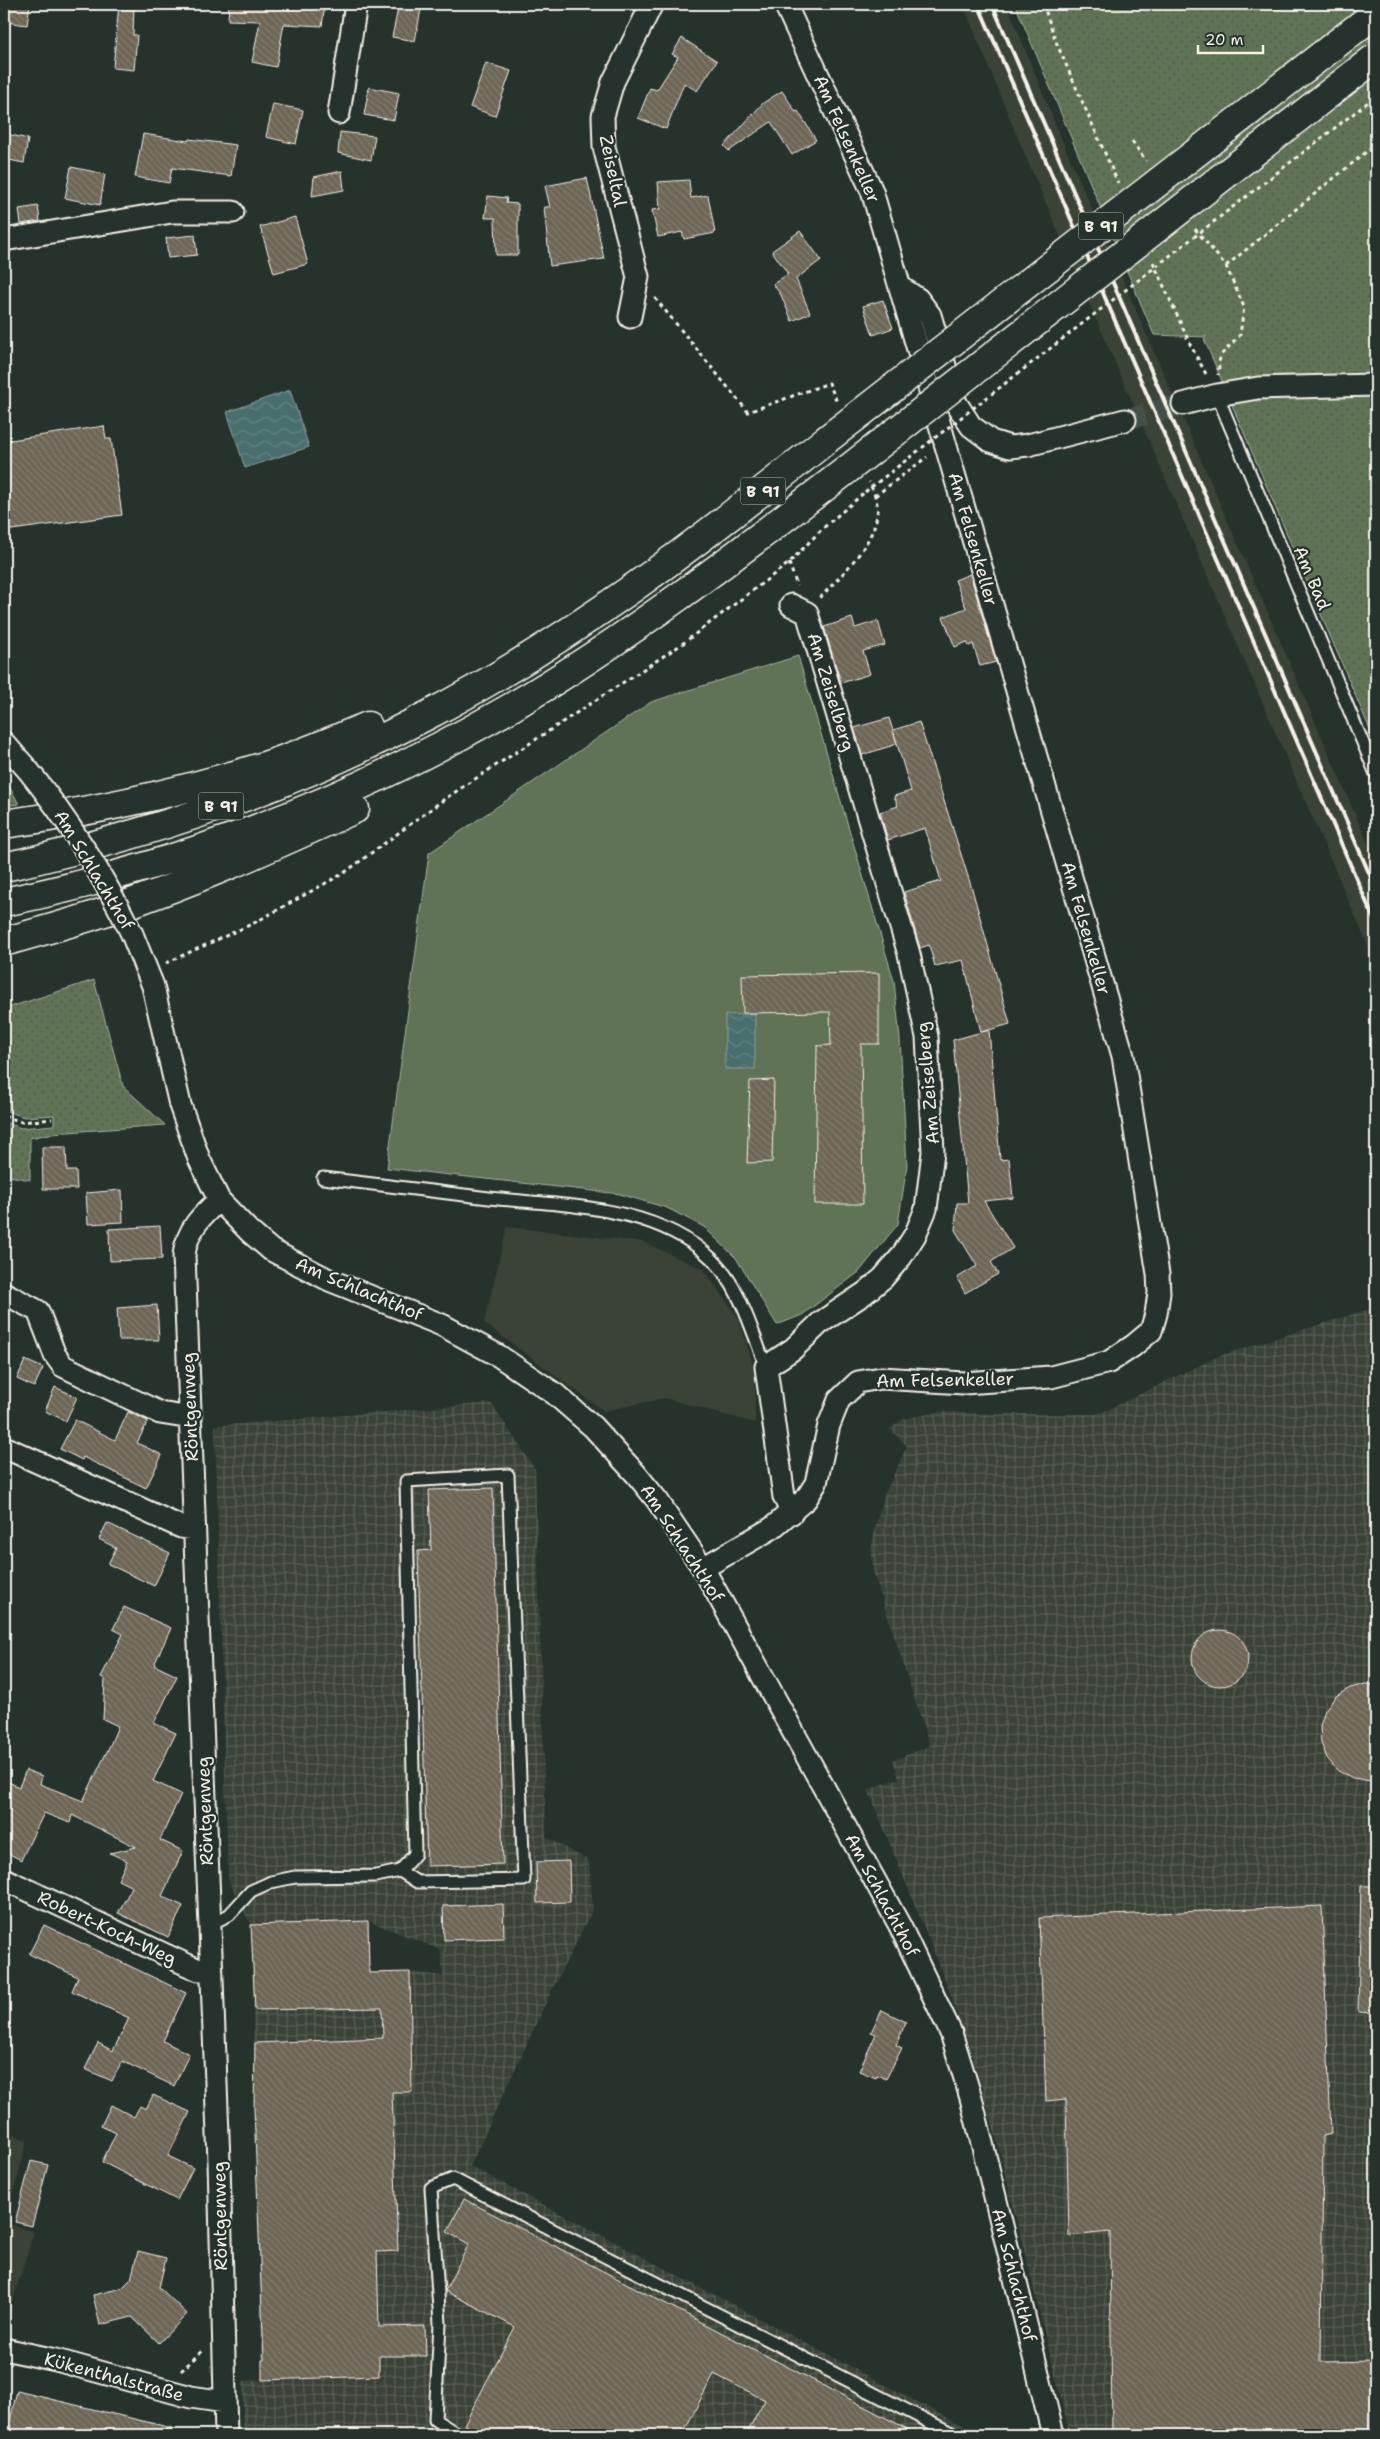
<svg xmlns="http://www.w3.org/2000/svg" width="1380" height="2439" font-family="'Shantell Sans',sans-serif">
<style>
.built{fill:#3b4239}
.industrial{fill:url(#industrial-grid);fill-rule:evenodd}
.grass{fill:url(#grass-dots);stroke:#aab29f}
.park{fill:#607356;stroke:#aab29f}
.water{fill:url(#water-waves);stroke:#8da29f}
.building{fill:url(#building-back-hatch);stroke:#f4f1e8}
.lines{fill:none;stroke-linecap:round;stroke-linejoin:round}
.street-tunnel{stroke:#455049;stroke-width:21;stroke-dasharray:21 11;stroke-linecap:butt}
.lane-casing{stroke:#f4f1e8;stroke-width:15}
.street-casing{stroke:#f4f1e8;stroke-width:25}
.highway-casing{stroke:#f4f1e8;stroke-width:31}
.path{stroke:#f4f1e8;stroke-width:3;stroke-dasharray:4 4;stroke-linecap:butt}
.lane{stroke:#26332d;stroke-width:11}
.street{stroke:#26332d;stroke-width:21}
.highway{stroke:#26332d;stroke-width:28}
.rail{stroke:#f4f1e8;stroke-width:4}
.street-bridge-casing{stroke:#f4f1e8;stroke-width:25;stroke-linecap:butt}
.highway-bridge-casing{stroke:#f4f1e8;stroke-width:31;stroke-linecap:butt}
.path-bridge{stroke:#f4f1e8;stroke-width:3;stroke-dasharray:4 4;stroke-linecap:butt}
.street-bridge{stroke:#26332d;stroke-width:21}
.highway-bridge{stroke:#26332d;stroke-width:28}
.labels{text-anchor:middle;stroke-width:4.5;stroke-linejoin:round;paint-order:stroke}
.shield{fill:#26332d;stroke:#b6b8b0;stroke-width:1}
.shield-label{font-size:16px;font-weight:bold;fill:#f4f1e8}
.street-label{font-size:18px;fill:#f4f1e8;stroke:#26332d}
</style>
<defs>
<pattern id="industrial-grid" width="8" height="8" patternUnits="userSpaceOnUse" patternTransform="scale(1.25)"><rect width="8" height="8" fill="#3b4239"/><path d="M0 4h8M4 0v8" fill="none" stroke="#585e56"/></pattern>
<pattern id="grass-dots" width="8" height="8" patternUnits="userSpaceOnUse" patternTransform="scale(1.25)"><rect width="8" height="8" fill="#607356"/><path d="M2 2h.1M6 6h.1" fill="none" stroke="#535b4d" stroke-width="1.8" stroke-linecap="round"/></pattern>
<pattern id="water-waves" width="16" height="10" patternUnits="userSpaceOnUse" patternTransform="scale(1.25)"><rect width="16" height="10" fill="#496e6e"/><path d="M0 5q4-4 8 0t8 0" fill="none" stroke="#648383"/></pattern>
<pattern id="building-back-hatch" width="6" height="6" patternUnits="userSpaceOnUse" patternTransform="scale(1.25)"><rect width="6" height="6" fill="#6d6656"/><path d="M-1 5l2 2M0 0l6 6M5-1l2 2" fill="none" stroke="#827c6e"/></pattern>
</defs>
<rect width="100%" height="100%" fill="#26332d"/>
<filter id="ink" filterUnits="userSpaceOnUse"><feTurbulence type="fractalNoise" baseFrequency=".02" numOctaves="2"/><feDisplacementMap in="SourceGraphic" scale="10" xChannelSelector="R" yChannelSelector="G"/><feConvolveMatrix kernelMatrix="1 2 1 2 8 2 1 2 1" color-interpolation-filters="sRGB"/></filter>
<g filter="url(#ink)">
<path class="built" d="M963,4h44l51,127 318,731v102l-354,-816z
M507,1227l136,15 60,27 36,50 16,53v51l-91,-25 -60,13 -120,-88z
M4,2130l23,11 -21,82 28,9 -30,95z"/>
<path class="industrial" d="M1376,1307v1128h-306l-73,-294 -24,-83 -28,-79 -77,-189 31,-12 -6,-18 37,-14 -57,-175 -2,-22 6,-29 6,-22 24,-52 -17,-17 13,-10 36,-7 55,2h99l10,-2 116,-56z
M491,1403l44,66 11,368 43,24 4,48 -41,81 -82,176 510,269h-738l1,-54 19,-2 -11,-454 -23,-45 -13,-454zM369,1921l72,29 2,26 -33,-4 -40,1z"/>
<path class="grass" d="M1015,4h361v740l-172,-405 3,-2 -53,-2z
M4,777l15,27 -15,2z
M94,980l29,106 42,39 -111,8 -24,5v42l-26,-5v-53l17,6 33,-3v-10l-30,2 -20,-7v-101z"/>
<path class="park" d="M798,656l96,325 6,58 7,126 -9,59 -39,48 -57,43 -25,10 -41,-67 -32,-31 -37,-19 -47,-14 -233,-26 42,-315 222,-151z"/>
<path class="water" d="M290,390l19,57 -64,21 -18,-56z
M755,1014v55h-30v-54z"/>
<path class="building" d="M8,4h22l-3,21 -22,-3z
M119,4h15l-1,31h4l-3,35 -21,-2z
M229,4h96l-3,22 -38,-2 -8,43 -24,-5 8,-41 -32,-1z
M399,4h23l-7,37 -23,-4z
M682,38l35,23 -20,30 -13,-8 -18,46 -28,-11 12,-30 7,2 21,-33 -6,-3z
M486,63l25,8 -16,45 -25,-9z
M369,87l30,6 -5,27 -30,-5z
M782,91l14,21 2,-1 18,29 -24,15 -21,-33 -42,29 -5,-5 39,-43z
M273,104l30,6 -7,34 -30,-7z
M340,132l35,4 -4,24 -33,-7z
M7,134l21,5 -4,24 -20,-4z
M143,134l45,7 1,-2 47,6 -5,31 -59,-8 -3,15 -34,-6z
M71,167l34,7 -5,31 -35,-7z
M342,171l2,19 -32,6 2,-19z
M587,178l17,81 -54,7 -6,-59h6l-5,-21z
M689,180l2,18 17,-3 7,38 -31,6 -2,-7 -24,5 -6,-27 8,-1 -2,-27z
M488,196l19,2 -1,5 12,1v51h-22l-1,-37h-10z
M38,206l2,15 -19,3 -2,-15z
M295,217l13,47 -34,9 -14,-46z
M800,231l21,29 -25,19 14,34 -18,8 -11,-26 -8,-11 15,-10 -16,-23z
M195,235l2,20 -29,3 -2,-20z
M883,300l10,28 -20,7 -10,-29z
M104,426l2,13h5l11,76 -118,16v-90z
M970,574l26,88 -16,4 -7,-22 -4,2 -2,-4 -12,5 -12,-30 23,-9 -11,-28z
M852,618l3,10 23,-7 7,24 -22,6 7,23 -29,9 -17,-56z
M889,718l8,26 -35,11 -8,-27z
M919,722l53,167 38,135 -21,6 11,130 9,-1 4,39 -29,3 29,47 -22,14 7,12 -33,19 -8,-15 20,-12 -22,-36 2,-27h11l-15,-163 36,-10 -8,2 -18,-72 -28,6 -6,-21 -9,3 -16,-56 37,-11 -16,-53 -37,12 -8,-28 18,-6 -4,-10 17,-5 -18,-61z
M879,973v71h-18l2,160h-48l2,-158 14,-1 -1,-33 -87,1 -1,-38z
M774,1080l-2,82 -25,1 3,-82z
M42,1147h24l1,24h9l1,18h-34z
M122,1190l1,32 -35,2 -2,-31z
M160,1226l2,33 -52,2 -1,-32z
M157,1305l2,35h-40l-2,-32z
M25,1360l18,8 -9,19 -17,-8z
M55,1387l22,10 -11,24 -21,-10z
M128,1412l20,9 -11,22 25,12 -16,33 -63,-31 -1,3 -22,-11 15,-29 40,20z
M493,1488l10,376 -76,2 -9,-315 13,-1 -2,-60z
M107,1523l63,30 -16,33 -46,-22 8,-16 -17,-9z
M124,1607l47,21 -17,37 23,11 -23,47 22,10 -23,48 28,13 -21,46 23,11 -21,45 21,10 -15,31 -50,-24 14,-26 -14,-7 9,-19 -17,-8 26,-6 -64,-32 -2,8 -26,-10 -23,47 -17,-9v-71l15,7 7,-17 16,6 -2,8 43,17 28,-58 7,-17 -15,-7 2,-40 -4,-2 22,-43 -10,-5z
M1192 1658a28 28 0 1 1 56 0a28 28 0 1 1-56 0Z
M1365,1684l11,1v97l-23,-4 -15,-7 -11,-13 -6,-15 -1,-17 5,-16 11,-14 14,-8z
M569,1861l1,41 -33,1 -1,-41z
M1361,1886h15v127l-18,-1z
M503,1904l1,34 -60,2 -1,-34z
M1322,1906l9,228 -8,2 -2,226 55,-1v74h-264l-2,-203 -41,4 -3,-137 -20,2 -7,-183z
M368,1921l1,52 41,-1 2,120h-20l6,159 -21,1 2,75 46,-1 1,30h-47v20l-117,4v-20h2l-10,-251 1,-66 128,-5 -1,-30 -127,2 -4,-85z
M44,1925l142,68 -23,48 26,13 -15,32 -52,-25 -10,20 -27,-12 13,-26 15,8 16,-33 -57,-27 6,-14 -49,-23z
M882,2010l24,12 -10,23 6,3 -16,31 -9,-4 -1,3 -17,-7 17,-37 -5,-2z
M153,2095l37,17 -22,44 25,12 -16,32 -75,-38 14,-29 -15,-7 10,-21 23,12 6,-11 6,3z
M31,2161l17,4 -16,61 -17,-4z
M464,2199l455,236h-173l19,-35 -51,-26 -32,61h-199l-19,-10 51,-98 -70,-36 24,-47 -22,-12z
M138,2251l28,7 -7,29 28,27 -28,29 -27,-26 -32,8 -7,-30 29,-7 9,-9z
M17,2391l155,37 -1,7h-133l-30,-6z"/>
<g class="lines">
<path class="street-tunnel" d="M1125,420l58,-16"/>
<g class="lane-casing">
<path id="lane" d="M1217,395l159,379
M323,1178c55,7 111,13 166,20 74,8 166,6 223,61 28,27 40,72 54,108
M210,1924l19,-9 22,-24 20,-9 24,-5 81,-1 24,-5 15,-17 -9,-373 102,-6 16,405 -107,2 -17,-11
M459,2435l-24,-15 5,-96 -9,-136 22,-9 502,256"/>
</g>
<g class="street-casing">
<path id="street" d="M339,113l17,-109
M4,240l168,-28h61
M900,287l18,12 12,16 26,88 15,23 20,15 19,6 18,-2 97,-25
M630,317l8,-40 -34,-130 -1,-31 10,-34 39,-78
M1183,404l34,-9 41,-7 118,-3
M791,605l16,8 102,341 18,83 6,115 -7,57 -11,26 -14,22 -18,21 -18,15 -45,30 -27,26 -27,18 18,130 8,16
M4,743l24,27
M132,934l21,52 27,119 19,54 20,41 31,32 21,18 58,30 113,45 57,31 56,38 38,33 43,47 21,26 46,68 197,358 51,107 20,65 82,337
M219,1200c-18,16 -32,30 -35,55l35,906 7,274
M4,1293l34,18 17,44 8,11 97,47 31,5
M4,1447l177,80 13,2
M703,1568l69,-40 34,-29 10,-16 13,-58 10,-25 19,-18 23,-4 83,5 87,-6 58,-15 24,-16 18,-15 5,-17 3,-21 -1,-19 -35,-218 -251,-865 -87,-187
M4,1879l181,85 14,6h12
M4,2349l52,11 135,37 34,5"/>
</g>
<g class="highway-casing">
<path id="highway" d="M4,824c87,-12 173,-31 257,-57 36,-11 72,-27 107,-41
M4,867c147,-32 290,-81 424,-152 143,-75 273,-174 398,-275
M4,902c178,-36 348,-103 506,-194 119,-70 229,-155 338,-239
M4,942c30,-9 61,-17 91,-27 89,-28 175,-67 260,-106"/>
</g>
<path class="path" d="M1043,4l14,40 61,139
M1132,141l14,20
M1195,229l31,37 18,41 -4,28 -20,21 -2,19
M1153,262l37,82 17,32
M1226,266l150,-122
M655,298l93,114 81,-29 8,19
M875,496l52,-39
M789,563l8,23
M820,598c21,-23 52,-51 57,-83 2,-11 -3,-23 -8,-33
M166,963l88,-40 90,-50 102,-75 236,-154 107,-81 33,-34 43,-37
M4,1116l18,6 30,-3
M181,2371l22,-21"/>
<use href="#lane" class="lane"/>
<use href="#street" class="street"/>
<use href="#highway" class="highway"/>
<path class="rail" d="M978,4l398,920
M992,4l384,885"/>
<g class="street-bridge-casing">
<path id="street-bridge" d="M28,770c41,51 75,105 104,164"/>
</g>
<g class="highway-bridge-casing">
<path id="highway-bridge" d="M826,440l550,-427
M848,469l528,-412"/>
</g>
<path class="path-bridge" d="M865,492l511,-396"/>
<use href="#street-bridge" class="street-bridge"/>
<use href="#highway-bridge" class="highway-bridge"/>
</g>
</g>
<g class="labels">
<g class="shield">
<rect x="1078.5" y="212.5" width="45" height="27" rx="4"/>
<rect x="740.5" y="477.5" width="45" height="27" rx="4"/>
<rect x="198.5" y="792.5" width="45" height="27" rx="4"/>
</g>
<g class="shield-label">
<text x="1101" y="232">B 91</text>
<text x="763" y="497">B 91</text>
<text x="221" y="812">B 91</text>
</g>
<g class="street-label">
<text transform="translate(847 139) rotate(66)" y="6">Am Felsenkeller</text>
<text transform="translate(613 171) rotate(78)" y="6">Zeiseltal</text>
<text transform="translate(973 539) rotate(74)" y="6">Am Felsenkeller</text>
<text transform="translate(1312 578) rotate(67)" y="6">Am Bad</text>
<text transform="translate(831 692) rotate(73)" y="6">Am Zeiselberg</text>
<text transform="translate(94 870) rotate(59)" y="6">Am Schlachthof</text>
<text transform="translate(1086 928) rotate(74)" y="6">Am Felsenkeller</text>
<text transform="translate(928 1083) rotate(-95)" y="6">Am Zeiselberg</text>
<text transform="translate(359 1289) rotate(23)" y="6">Am Schlachthof</text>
<text transform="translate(945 1380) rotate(-1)" y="6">Am Felsenkeller</text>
<text transform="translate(190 1407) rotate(-92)" y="6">Röntgenweg</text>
<text transform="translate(682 1543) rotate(57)" y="6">Am Schlachthof</text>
<text transform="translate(205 1811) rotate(-92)" y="6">Röntgenweg</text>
<text transform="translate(882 1895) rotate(62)" y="6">Am Schlachthof</text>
<text transform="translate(107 1928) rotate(25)" y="6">Robert-Koch-Weg</text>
<text transform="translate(220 2216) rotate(-91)" y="6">Röntgenweg</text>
<text transform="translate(1014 2275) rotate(76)" y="6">Am Schlachthof</text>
<text transform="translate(114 2377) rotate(15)" y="6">Kükenthalstraße</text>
</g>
</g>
<rect width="1380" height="2439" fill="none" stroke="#26332d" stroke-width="20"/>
<rect x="10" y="10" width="1360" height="2419" fill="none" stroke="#f4f1e8" stroke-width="2" filter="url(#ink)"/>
<path d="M1198 45v8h65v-8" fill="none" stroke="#f4f1e8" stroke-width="2.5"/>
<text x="1205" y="45" font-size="15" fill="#f4f1e8" stroke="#26332d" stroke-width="4" paint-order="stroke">20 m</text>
</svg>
